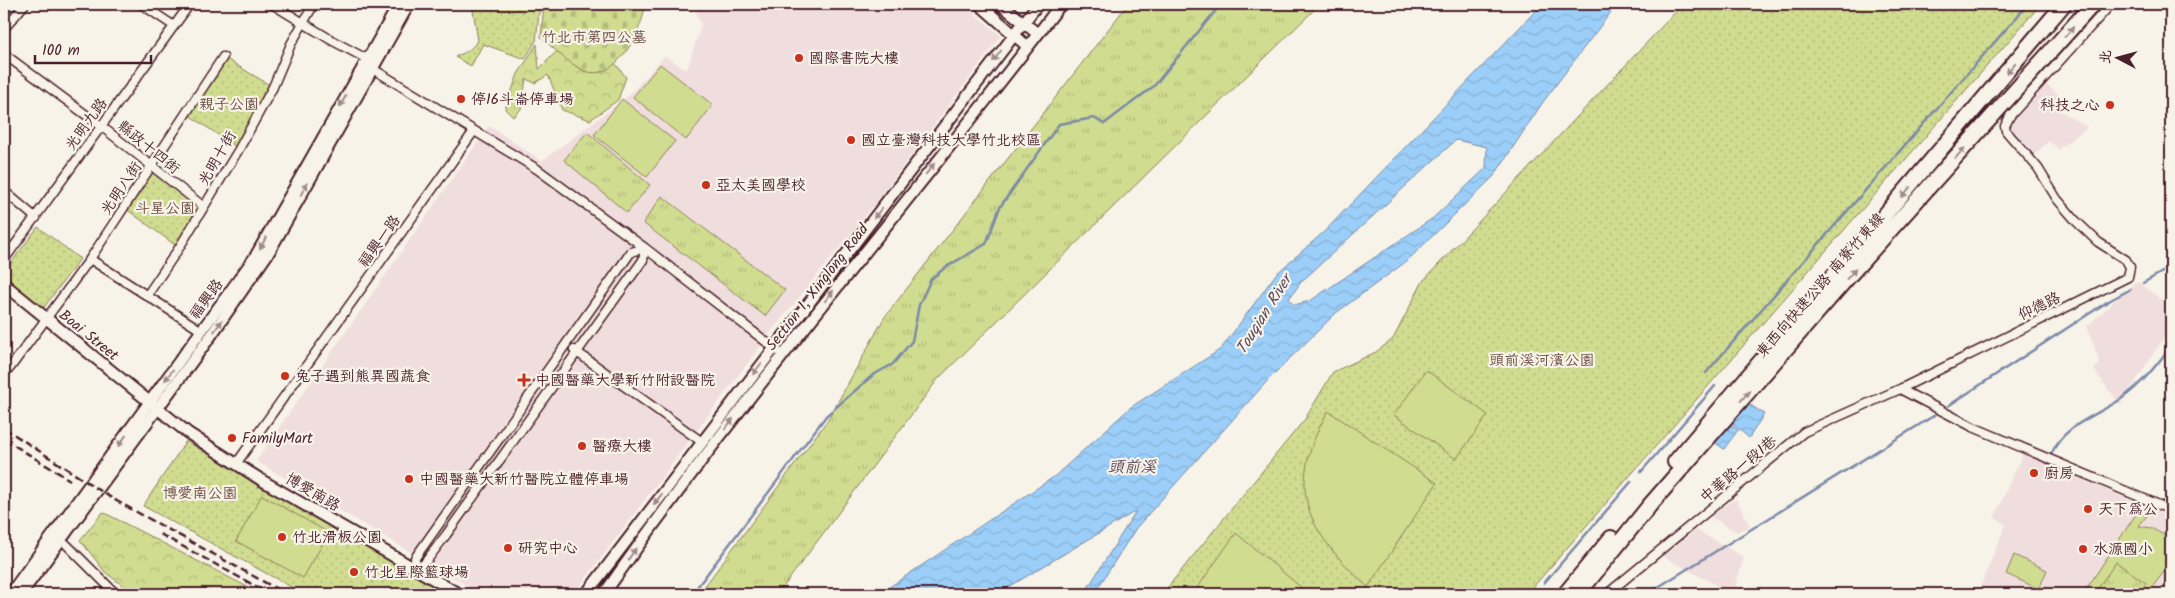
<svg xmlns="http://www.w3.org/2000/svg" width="2175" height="598" font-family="Kalam,'LXGW WenKai TC',sans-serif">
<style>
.built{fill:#f0dede}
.grass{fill:url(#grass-tufts);stroke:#8d7e5d}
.forest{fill:url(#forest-crowns);stroke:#8d7e5d}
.cemetery{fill:url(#cemetery-stones);stroke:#8d7e5d}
.park{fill:url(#park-dots);stroke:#8d7e5d}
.pitch{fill:#d0dc8f;stroke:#8d7e5d}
.water{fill:url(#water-waves);stroke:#7b89a7;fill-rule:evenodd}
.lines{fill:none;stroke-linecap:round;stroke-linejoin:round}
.stream{stroke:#7b89a7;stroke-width:2.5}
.street-casing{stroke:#4a1f2b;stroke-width:11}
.secondary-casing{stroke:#4a1f2b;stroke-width:14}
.highway-casing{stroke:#4a1f2b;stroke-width:18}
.street{stroke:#f7f3e8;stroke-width:8}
.secondary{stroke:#f7f3e8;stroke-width:10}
.highway{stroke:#f7f3e8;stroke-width:14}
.rail{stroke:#4a1f2b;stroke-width:2.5;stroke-dasharray:8 4;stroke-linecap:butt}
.oneway{fill:#a0898a}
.poi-dot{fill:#c8321e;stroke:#f7f3e8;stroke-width:2}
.labels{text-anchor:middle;stroke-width:4.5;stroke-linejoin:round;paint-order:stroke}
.park-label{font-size:15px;fill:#6c4e44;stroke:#f7f3e8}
.poi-label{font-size:15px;fill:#4a1f2b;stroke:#f7f3e8;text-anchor:start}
.street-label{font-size:15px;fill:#4a1f2b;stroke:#f7f3e8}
.water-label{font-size:16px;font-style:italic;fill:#5e4b5e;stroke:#f7f3e8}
</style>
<defs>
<pattern id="grass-tufts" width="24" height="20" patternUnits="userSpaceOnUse" patternTransform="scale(1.25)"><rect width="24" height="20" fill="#d0dc8f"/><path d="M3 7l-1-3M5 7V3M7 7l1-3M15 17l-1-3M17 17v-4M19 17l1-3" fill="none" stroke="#b4bc7c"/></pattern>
<pattern id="forest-crowns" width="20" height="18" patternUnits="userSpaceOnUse" patternTransform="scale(1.25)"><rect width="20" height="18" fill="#d0dc8f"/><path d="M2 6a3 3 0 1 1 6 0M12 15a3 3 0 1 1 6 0" fill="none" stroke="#b4bc7c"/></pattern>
<pattern id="cemetery-stones" width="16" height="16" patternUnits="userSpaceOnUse" patternTransform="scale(1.25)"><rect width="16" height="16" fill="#d0dc8f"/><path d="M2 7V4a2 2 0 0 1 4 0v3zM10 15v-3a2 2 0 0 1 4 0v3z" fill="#b4bc7c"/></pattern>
<pattern id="park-dots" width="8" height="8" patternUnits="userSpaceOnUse" patternTransform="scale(1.25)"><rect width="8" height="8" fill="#d0dc8f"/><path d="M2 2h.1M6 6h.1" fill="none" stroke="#b4bc7c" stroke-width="1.8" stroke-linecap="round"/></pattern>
<pattern id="water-waves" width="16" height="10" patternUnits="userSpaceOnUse" patternTransform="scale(1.25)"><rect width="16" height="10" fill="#9bcff9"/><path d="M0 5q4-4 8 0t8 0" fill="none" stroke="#87b1d6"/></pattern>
</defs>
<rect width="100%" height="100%" fill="#f7f3e8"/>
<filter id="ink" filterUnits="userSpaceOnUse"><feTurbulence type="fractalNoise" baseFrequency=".02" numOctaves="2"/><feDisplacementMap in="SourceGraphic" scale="10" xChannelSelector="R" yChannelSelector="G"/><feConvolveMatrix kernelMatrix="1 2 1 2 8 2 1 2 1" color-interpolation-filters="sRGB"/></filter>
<g filter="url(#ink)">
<path class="built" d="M693,4h270l38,32 -131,174 -99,122 -197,262h-92l-226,-133 233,-335 53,35 86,-65 37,-40 22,14 14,-45z
M2044,83l18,14 -7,11 32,19 -28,22 -10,-8 -16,15 -23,-29z
M2137,281l34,26v20l-51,78 -26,-35 6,-7 -13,-37z
M2023,454l148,63v58l-14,19h-175l-4,-2 28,-68 -12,-6z
M1736,499l14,27 -13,6 -28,-16z
M1696,530l48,27 -11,37 -71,-38z"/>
<path class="grass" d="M1128,4h192l-382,375 -160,215h-79l130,-176 55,-100z
M587,132l63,53 -23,28 -63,-53z
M662,196l123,94 -20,26 -122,-93z
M2129,541l32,22 -22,31h-45z"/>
<path class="forest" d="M537,44l2,25 18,-18 27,20 18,1 13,-9 11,14 -8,23 -28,20 -28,-10 -14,-35 -13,8 -9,-4 -5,30 -8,8 -8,-8 13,-35z
M103,512l158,82h-127l-29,-22 -25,-32z"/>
<path class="cemetery" d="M544,4h101c-1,24 -30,82 -62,66 -15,-7 -30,-22 -42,-33z"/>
<path class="park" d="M472,4h68l-4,37 -11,18 -42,-15 -12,22 -16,-9 13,-6 10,-10z
M1683,4h358l-514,590h-365l143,-175 28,-47 43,-20 17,-13 30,-58z
M223,57l50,30 -34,62 -53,-36z
M152,167l52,40 -25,41 -54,-40z
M38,227l42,32 -38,51 -38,-30v-8z
M186,441l247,144 -6,9h-123l-161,-88z"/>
<path class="pitch" d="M660,64l53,41 -27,35 -53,-43z
M622,99l53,42 -28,36 -53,-42z
M1426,370l62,45 -32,44 -62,-44z
M1328,411l109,72 -69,104c-62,-57 -84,-97 -40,-176z
M262,495l67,38 -26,45 -67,-37z
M2140,508l8,6 -9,12 12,2 13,7 6,11v18l-23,30h-8l7,-11 -30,-21 -22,32h-11z
M1236,533l73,61h-116z
M2014,555l33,15 -8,19 -33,-15z"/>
<path class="water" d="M1542,4h75l-74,98 -49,74 -87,85 -71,52 -67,66 -133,149 -42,66h-10l52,-83 -139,83h-118l176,-118 76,-69 90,-58 55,-75 49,-43zM1456,140l31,7 -1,21 -53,50 -123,83 -16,4 -5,-6 12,-17z
M1749,404l15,10 -15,24 -17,-15z
M1728,423l10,7 -14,19 -10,-7z"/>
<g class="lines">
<path class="stream" d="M2143,283l28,-16
M1706,373l322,-369
M1948,406l159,-104 24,-13
M2051,455c12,-30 45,-39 70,-56 21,-15 35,-33 50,-53
M1641,472l74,-86
M1544,583l87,-101
M692,594l134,-178 47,-41 20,-11 19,-23 7,-36 12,-26 15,-12 40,-23 14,-37 59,-83 35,-6 10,6 50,-38 67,-82
M1534,594l2,-2
M1647,594l288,-179"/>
<g class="street-casing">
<path id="street" d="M141,4l33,22
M272,4l61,37 34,18 6,10 164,100 108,79 133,103
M4,29l21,-25
M4,54l97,72 103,81
M4,191l32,27
M645,248l-2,12 -197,275 -22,29 -8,4 -1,-10 216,-306z
M90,259l112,72
M4,260l186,-256
M148,294l31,-46 60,-99 34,-62 18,-43 23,-40
M574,350l128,92
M4,363l6,5 80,-109 133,-202
M1900,389l73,38 198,83
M236,464l238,-333
M67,545l49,49
M1607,594l197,-162 96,-43 228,-112 2,-10 -4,-7 -28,-18 -22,-21 -19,-22 -19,-31 -32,-37 -1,-5 5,-10 101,-112"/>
</g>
<g class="secondary-casing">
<path id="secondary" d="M979,4l49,43
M1000,4l38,30
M4,284l184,149 75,48 196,113
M10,594l245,-337 144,-253
M21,594l189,-257 59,-85 140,-248
M586,594l452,-590
M604,594c143,-204 306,-392 457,-590"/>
</g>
<g class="highway-casing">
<path id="highway" d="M1675,462l389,-458
M1565,594l46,-56
M1578,594l72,-89 199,-229 244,-272"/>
</g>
<use href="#street" class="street"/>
<use href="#secondary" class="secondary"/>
<use href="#highway" class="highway"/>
<path class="rail" d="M4,428l109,71 173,95
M4,439l66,41
M160,534l110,60"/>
</g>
<defs><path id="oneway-solid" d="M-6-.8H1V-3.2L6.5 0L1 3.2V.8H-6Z" transform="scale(1.25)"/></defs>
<g class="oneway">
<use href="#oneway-solid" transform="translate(2069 32) rotate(-49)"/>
<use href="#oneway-solid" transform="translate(997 56) rotate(127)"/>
<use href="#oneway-solid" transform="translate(2011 68) rotate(130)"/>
<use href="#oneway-solid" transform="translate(343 101) rotate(119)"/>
<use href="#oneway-solid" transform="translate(1960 153) rotate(-48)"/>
<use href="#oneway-solid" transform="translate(930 169) rotate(-52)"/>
<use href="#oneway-solid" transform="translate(304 189) rotate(-61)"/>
<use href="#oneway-solid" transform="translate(1906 192) rotate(131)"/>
<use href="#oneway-solid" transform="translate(878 213) rotate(128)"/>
<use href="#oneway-solid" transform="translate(263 243) rotate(120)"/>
<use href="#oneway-solid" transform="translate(1851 274) rotate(-48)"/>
<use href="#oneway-solid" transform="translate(829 296) rotate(-52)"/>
<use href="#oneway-solid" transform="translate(218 326) rotate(-55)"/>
<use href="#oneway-solid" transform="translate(757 369) rotate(127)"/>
<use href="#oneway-solid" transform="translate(169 375) rotate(126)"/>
<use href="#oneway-solid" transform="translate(1745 396) rotate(-49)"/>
<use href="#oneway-solid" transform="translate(729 424) rotate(-53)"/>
<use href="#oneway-solid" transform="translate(122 441) rotate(126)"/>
<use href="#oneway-solid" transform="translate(658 499) rotate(128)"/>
<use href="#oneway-solid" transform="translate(632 554) rotate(-55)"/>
</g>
</g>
<g class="poi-dot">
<circle cx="799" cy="58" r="5"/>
<circle cx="461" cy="99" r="5"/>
<circle cx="2110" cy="105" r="5"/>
<circle cx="851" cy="140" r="5"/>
<circle cx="706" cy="185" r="5"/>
<circle cx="285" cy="376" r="5"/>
<path d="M521.5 372.5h5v5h5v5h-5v5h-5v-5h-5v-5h5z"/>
<circle cx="232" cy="438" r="5"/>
<circle cx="582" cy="446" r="5"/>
<circle cx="2034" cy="473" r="5"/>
<circle cx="409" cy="479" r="5"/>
<circle cx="2088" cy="509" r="5"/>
<circle cx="282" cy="537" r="5"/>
<circle cx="508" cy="548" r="5"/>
<circle cx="2083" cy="549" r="5"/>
<circle cx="354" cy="572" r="5"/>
</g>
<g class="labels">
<g class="park-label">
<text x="594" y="42">竹北市第四公墓</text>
<text x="229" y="109">親子公園</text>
<text x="165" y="213">斗星公園</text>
<text x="1542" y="365">頭前溪河濱公園</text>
<text x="200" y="498">博愛南公園</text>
</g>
<g class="poi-label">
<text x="809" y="63">國際書院大樓</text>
<text x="471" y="104">停16斗崙停車場</text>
<text x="2100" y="110" text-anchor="end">科技之心</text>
<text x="861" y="145">國立臺灣科技大學竹北校區</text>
<text x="716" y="190">亞太美國學校</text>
<text x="295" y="381">兔子遇到熊異國蔬食</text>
<text x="535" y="385">中國醫藥大學新竹附設醫院</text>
<text x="242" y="443">FamilyMart</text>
<text x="592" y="451">醫療大樓</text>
<text x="2044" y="478">廚房</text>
<text x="419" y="484">中國醫藥大新竹醫院立體停車場</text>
<text x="2098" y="514">天下為公</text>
<text x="292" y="542">竹北滑板公園</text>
<text x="518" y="553">研究中心</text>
<text x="2093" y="554">水源國小</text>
<text x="364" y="577">竹北星際籃球場</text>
</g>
<g class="street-label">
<text transform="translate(86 124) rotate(-54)" y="5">光明九路</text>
<text transform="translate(149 147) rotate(39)" y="5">縣政十四街</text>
<text transform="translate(217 158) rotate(-60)" y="5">光明十街</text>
<text transform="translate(121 188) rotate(-56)" y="5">光明八街</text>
<text transform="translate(379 241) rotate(-54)" y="5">福興一路</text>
<text transform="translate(1820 285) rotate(-49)" y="5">東西向快速公路 南寮竹東線</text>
<text transform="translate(817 287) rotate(-52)" y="5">Section 1, Xinglong Road</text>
<text transform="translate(206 299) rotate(-54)" y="5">福興路</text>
<text transform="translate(2039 306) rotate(-26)" y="5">仰德路</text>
<text transform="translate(89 335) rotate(39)" y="5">Boai Street</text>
<text transform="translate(1738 469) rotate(-40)" y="5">中華路一段1巷</text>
<text transform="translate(313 492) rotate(30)" y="5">博愛南路</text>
</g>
<g class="water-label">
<text transform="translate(1263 314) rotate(-58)" y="6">Touqian River</text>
<text x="1132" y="472">頭前溪</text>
</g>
</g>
<rect width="2175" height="598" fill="none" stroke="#f7f3e8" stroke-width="20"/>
<rect x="10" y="10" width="2155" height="578" fill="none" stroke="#4a1f2b" stroke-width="2" filter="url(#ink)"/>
<g transform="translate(2118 58) rotate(276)" stroke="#f7f3e8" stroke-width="4" paint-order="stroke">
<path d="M0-4L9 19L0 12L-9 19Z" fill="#4a1f2b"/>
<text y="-8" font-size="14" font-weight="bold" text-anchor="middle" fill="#4a1f2b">北</text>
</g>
<path d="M35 55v8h116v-8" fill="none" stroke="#4a1f2b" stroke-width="2.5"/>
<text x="42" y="55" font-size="15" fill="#4a1f2b" stroke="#f7f3e8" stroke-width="4" paint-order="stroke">100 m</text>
</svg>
